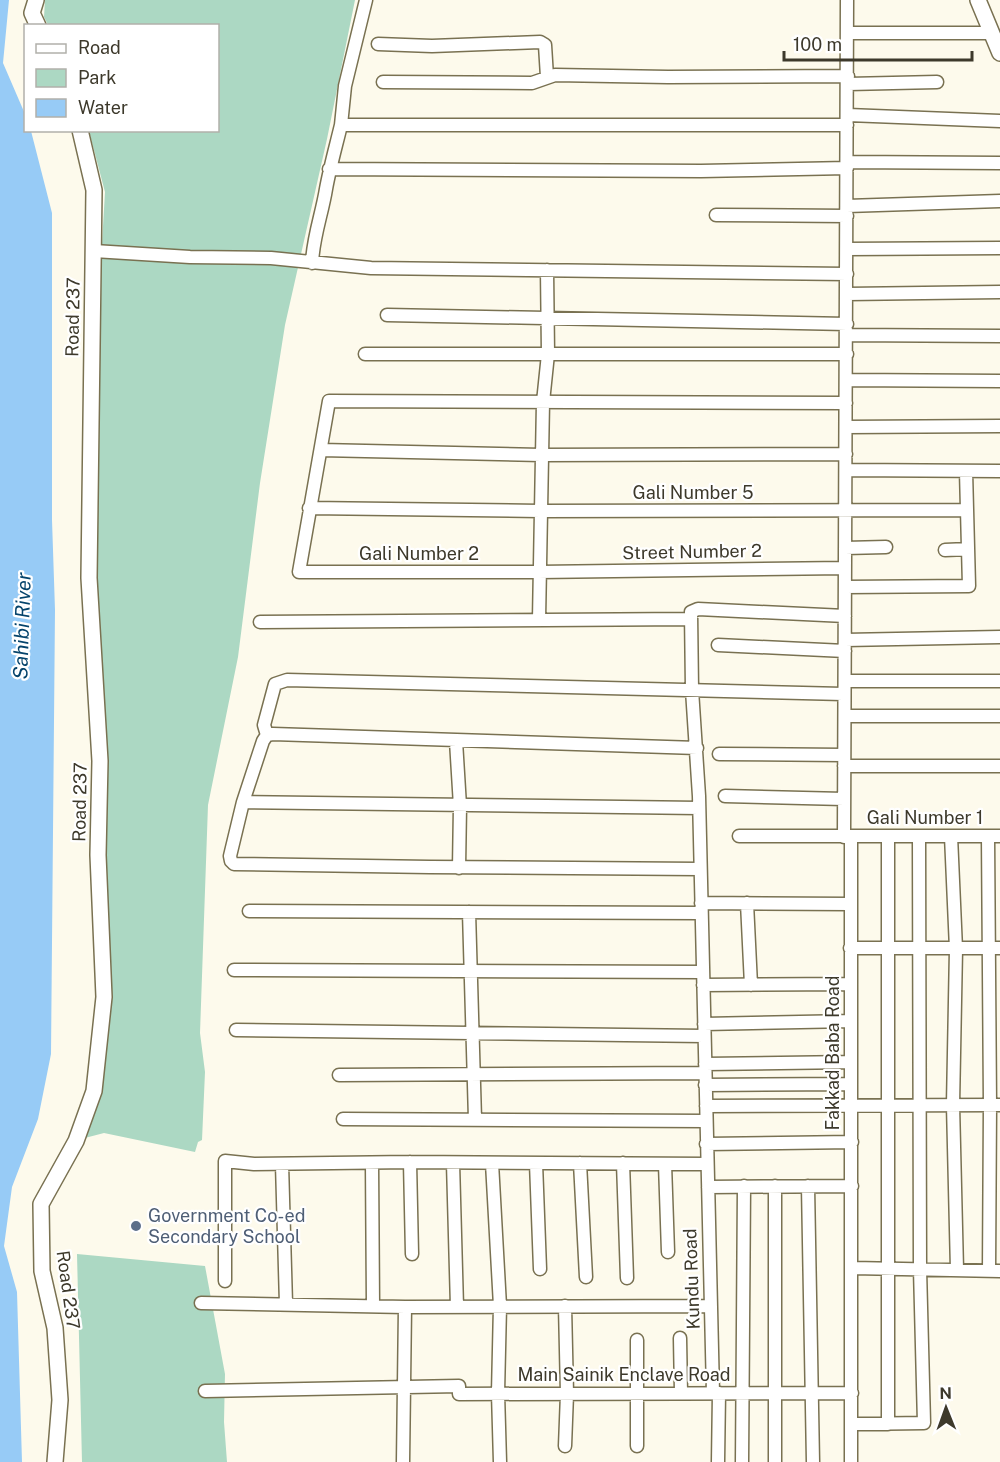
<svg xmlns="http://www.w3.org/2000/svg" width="1000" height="1462" font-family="'Public Sans',sans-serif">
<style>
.green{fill:#acd8c3}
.water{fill:#97cbf6}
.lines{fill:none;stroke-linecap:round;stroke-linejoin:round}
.minor-casing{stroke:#797151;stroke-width:15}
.tertiary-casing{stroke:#797151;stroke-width:18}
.minor{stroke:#fff;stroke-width:12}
.tertiary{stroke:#fff;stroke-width:15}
.service-dot{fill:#5c6f8a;stroke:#fff;stroke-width:2}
.labels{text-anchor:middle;stroke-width:4.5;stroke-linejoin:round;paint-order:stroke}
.street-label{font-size:18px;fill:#3d392b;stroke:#fff}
.service-label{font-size:18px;fill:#4e5e75;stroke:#fff;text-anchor:start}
.water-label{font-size:20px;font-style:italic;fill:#04436b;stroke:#fff}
</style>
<rect width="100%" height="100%" fill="#fdfaec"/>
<path class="green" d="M45,0h310l-28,139 -42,186 -25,158 -22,174 -30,148 -8,228 5,39 -3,68 -4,2 -3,10 -91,-19 -23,6 19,-55 -8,-511 8,-295 5,-86 -16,-61 129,-1v-104l-170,-1 -4,-8z
M77,1254l128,12 20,108 -1,48 3,40h-145z"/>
<path class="water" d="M0,0h9l-6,63 22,51 1,16 5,1 21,82v307l3,90 -4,444 -13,65 -26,68 -8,59 13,46 5,170h-22z"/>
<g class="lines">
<g class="minor-casing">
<path id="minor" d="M847,33h145
M378,44l54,2 108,-4 5,3 2,32
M383,82l149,1 23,-8 113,2 180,-1
M848,84l89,-2
M848,115l152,6
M341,125l4,-39 21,-86
M847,162l153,1
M329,169l372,2 146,-3
M847,206l153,-5
M716,215l131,1
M847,249l153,-1
M94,251l96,6 81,1 100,10 476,6
M312,263c1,-26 10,-49 14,-74 4,-22 10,-43 15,-64h506
M847,294l153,-2
M387,315l460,9
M847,335l153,1
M365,354h482
M846,380l154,1
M846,427l154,-1
M321,450l220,5 305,-1
M846,470l154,1
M309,508l231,3 427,-1
M845,548l41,-1
M945,550l23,-1
M845,568l-306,4h-240l30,-171 517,2
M845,587l124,-1 -3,-115
M539,620l4,-218 5,-48 -1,-84
M260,622l431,-3
M845,640l155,-3
M718,645l127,6
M845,681h155
M845,716h155
M267,735l-3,-10 11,-41 12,-4 556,14
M456,741l4,65 -1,62
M697,748l-424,-14 -6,1 -4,6 -20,61 456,6
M719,754l125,1
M844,766h156
M725,796l119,3
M243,802l-13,54 1,5 3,3 196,3 270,2
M739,836h261
M951,836l5,113 -3,156 4,165
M988,836l2,269 -1,166
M844,837l3,-837
M851,837v625
M701,903l149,1
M747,903l4,82
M249,911l452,2
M469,912l6,207
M850,948h150
M234,970l469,2
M703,985l148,-1
M704,1024l147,-3
M236,1030l468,6
M705,1064l146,-2
M339,1075l366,-2
M705,1085l146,-1
M706,1106l294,-1
M343,1119l363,2
M706,1144l146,-2
M410,1162l2,92
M372,1163l1,143
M453,1163l4,144
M492,1163l8,143 -2,87 2,69
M536,1163l4,106
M580,1163l6,114
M623,1163l4,115
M282,1164l4,140
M665,1164l3,88
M808,1186l5,276
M708,1187l144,-1
M853,1268l147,3
M225,1281v-120l29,3 156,-2 297,2
M201,1303l204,4 306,-1
M565,1306l2,88 -2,52
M680,1338l1,55
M205,1391l254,-5v8l393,-1
M713,1393l-14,-597 -7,-106 -1,-78 7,-3 147,7
M852,1424l72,-1 -4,-154 -1,-433
M888,1424v-587
M637,1446v-106
M403,1462l2,-155
M718,1462l1,-69
M742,1462l2,-276
M775,1462v-276"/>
</g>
<g class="tertiary-casing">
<path id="tertiary" d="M36,0l-4,13 6,13
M978,0l22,53
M55,1462l5,-62 -5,-72 -13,-57 -1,-67 35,-63 18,-50 10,-94 -6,-142 2,-94 -11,-183 5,-388 -14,-60"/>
</g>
<use href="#minor" class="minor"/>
<use href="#tertiary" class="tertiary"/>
</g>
<circle class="service-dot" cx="136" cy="1226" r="6"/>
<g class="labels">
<g class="street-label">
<text transform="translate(73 317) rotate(-89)" y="6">Road 237</text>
<text x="693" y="499">Gali Number 5</text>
<text transform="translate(692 552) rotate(-1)" y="6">Street Number 2</text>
<text x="419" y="560">Gali Number 2</text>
<text transform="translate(80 802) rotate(-89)" y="6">Road 237</text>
<text x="925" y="824">Gali Number 1</text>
<text transform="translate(833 1053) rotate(-90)" y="6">Fakkad Baba Road</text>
<text transform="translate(692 1279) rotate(-92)" y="6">Kundu Road</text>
<text transform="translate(68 1290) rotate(82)" y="6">Road 237</text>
<text x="624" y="1381">Main Sainik Enclave Road</text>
</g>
<g class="service-label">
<text x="148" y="1222">Government Co-ed<tspan x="148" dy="21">Secondary School</tspan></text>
</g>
<g class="water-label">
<text transform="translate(22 626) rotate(-88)" y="7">Sahibi River</text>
</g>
</g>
<rect x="24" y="24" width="195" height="108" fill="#ffffff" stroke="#b1b0aa" stroke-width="1.5"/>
<rect x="36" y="44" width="30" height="9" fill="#ffffff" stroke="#b1b0aa" stroke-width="1.5"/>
<text x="78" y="54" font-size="18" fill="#3d392b">Road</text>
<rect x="36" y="69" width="30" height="18" fill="#acd8c3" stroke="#b1b0aa" stroke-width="1.5"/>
<text x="78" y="84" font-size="18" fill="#3d392b">Park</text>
<rect x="36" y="99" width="30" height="18" fill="#97cbf6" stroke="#b1b0aa" stroke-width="1.5"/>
<text x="78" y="114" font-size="18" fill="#3d392b">Water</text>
<g transform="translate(946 1408) rotate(359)" stroke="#ffffff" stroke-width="4.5" paint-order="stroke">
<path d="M0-4.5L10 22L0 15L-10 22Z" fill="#3d392b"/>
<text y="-9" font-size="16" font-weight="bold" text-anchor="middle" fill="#3d392b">N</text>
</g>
<path d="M784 51v9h188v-9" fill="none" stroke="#3d392b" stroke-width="3"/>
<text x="793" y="51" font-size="18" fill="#3d392b" stroke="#ffffff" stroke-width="4.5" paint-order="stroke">100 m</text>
</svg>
